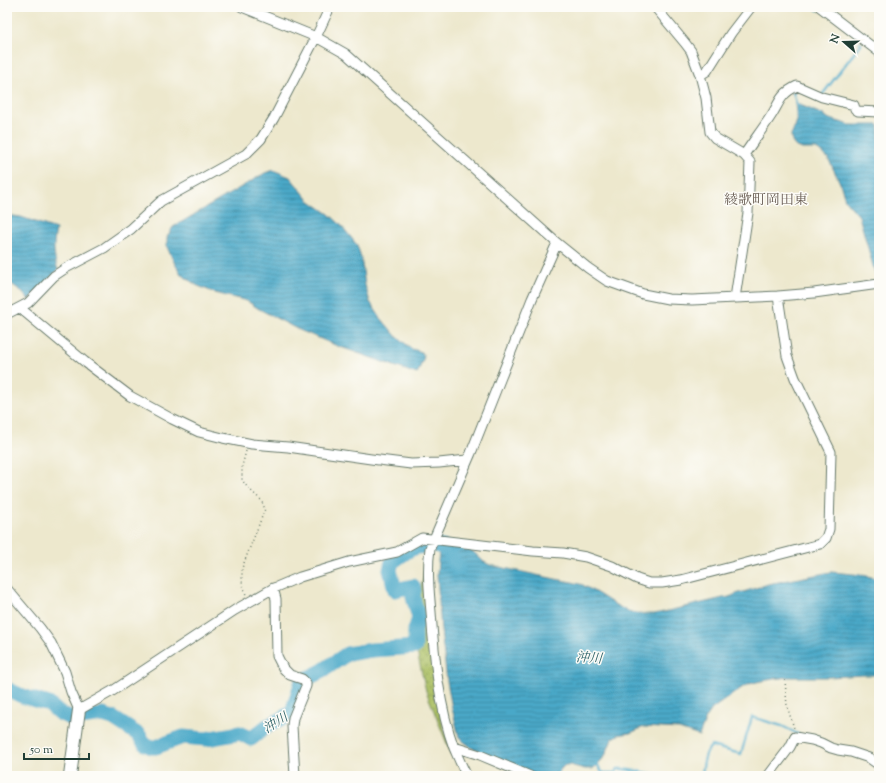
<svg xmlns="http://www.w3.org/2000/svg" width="886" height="783" font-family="'Sorts Mill Goudy','Noto Serif JP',serif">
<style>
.grass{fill:url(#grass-dots);stroke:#657e4c}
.water{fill:url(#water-rules);stroke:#34727e}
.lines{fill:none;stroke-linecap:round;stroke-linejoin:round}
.stream{stroke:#49a8c8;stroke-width:2.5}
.river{stroke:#49a8c8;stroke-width:15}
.street-casing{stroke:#67796a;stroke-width:11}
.secondary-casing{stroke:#67796a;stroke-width:14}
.path{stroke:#67796a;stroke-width:1.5;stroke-dasharray:1 3;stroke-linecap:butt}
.street{stroke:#fff;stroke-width:9}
.secondary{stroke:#fff;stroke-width:12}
.labels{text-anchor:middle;stroke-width:3;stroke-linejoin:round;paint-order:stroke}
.water-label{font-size:13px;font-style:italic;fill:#2e6268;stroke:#fdfcf7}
.quarter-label{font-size:14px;fill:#6a5f56;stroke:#fdfcf7}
</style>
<defs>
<pattern id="grass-dots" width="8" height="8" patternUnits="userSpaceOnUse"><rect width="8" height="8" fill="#abbf63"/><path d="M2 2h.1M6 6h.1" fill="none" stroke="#8b9c52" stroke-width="1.8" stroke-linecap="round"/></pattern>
<pattern id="water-rules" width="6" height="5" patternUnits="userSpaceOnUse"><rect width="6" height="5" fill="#49a8c8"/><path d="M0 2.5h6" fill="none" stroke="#3c8aa3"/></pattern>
</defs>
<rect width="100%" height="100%" fill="#fdfcf7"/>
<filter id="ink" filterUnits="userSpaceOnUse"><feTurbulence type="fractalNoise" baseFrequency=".025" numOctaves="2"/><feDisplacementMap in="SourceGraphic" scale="8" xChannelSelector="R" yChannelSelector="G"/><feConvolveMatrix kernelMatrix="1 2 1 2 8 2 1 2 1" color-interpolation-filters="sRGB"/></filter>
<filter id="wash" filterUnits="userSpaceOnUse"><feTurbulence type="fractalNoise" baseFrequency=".012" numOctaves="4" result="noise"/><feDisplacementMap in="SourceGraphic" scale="16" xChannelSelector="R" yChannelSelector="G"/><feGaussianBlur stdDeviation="0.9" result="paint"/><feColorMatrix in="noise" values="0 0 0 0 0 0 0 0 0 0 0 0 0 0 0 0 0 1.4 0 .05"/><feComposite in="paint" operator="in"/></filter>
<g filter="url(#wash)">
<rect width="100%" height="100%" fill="#ede8cd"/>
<path class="grass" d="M426,565l14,149 11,40 -25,-63 -9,-39v-22l3,-12 -4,-14 4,-11z"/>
<path class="water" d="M795,104h3l26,11v2l26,8h29v155h-2l-18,-64 -14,-16 -5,-17 -11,-23 -6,-7 -7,-4h-14l-7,-3 -3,-4 -1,-7 6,-14z
M273,170l17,7 19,23 20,14 12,11 16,20 4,12 4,28 5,17 10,15 16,19 16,13 10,3 2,5 -7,17 -82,-29 -38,-16 -38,-20 -12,-8 -32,-8 -19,-8 -15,-11 -7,-12 -7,-15v-10l6,-10 92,-54z
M7,215l14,2 35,12c-3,16 -3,26 2,41l-29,30 -9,-10 -13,-9z
M452,544l15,2 17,16 6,3 65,14 17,3 11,3 17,10 14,9 11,6 13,4h17l68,-16c5,0 8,-2 13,-4 10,-3 21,-6 32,-10l63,-12 32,3 16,4v96h-17l-33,2h-42l-26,4 -9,2 -9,4 -31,22 -6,9 -7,18 -20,-7 -35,-2 -14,6 -12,2 -6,4 -6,15 -7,10 -7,5h-7l-15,-4h-5l-5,5 -1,3 -13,3h-8l-43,-19 -23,-9 -9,-7 -4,-4 -7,-29 -5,-27 -6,-51 -4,-56 2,-24 12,1z"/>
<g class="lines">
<path class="stream" d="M813,7l5,3
M794,91l-1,1 4,14
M822,95l39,-51 -1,-2
M596,762l5,9 3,2h12
M615,776l1,-5 2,-2h5l44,7
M702,776c1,-10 2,-22 9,-30l30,8 11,-37 30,9 16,8"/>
<path class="river" d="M438,546l8,2 12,21
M7,689l15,7 27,8 10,9 14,6 30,-4 10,3 26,17 6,9 7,3h4l27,-10 23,2 34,-6 11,6 16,-13 15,-7 10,-7 9,-28 7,-6 14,-7 25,-17 25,-4 43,-3v-17l4,-12 -6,-21 1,-6 -1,-5 -18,4 -5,-20 2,-8 17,-12 8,-3 9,-1"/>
</g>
</g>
<g filter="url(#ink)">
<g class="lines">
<g class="street-casing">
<path id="street" d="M242,7l74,30 30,17 211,189 31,25 19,13 36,13 25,5 24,1 86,-4 36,-3 65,-9
M655,7l30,36 6,8 9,24 6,23 4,34 5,6 29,17 6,7 -2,51 -13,85
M820,7l59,45
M700,75l7,-4 24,-38 20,-26
M744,155c8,-12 17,-24 25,-36 11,-15 9,-24 28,-33l25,11 32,8 1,4 3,2 21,1
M20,308l65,54 45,34 42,23 27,13 24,6 29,6 36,3 83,12 40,5 28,-1 28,-3
M7,314l21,-11 26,-27 12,-8 38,-20 27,-19 30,-28 85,-47 15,-15 13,-21 42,-81 14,-30
M273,588l3,11 1,57 6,12 7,7 12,4 4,4v3l-13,32 -1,8 3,50
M7,589l33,39 11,15 14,29 6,20 8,18 35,-20 121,-80 37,-21 28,-12 49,-15 48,-10 25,-14 111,13 30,2 23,4 26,9 25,13 12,4h13l19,-3 139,-36 6,-6 3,-9 2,-77 -36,-74 -8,-22 -9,-60
M454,747l26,8 50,21
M467,776c-5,-9 -9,-19 -13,-28 -15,-41 -20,-92 -23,-136 -2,-21 -4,-43 -1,-64l41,-95 61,-154 25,-56
M768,776l22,-29 5,-10 17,3 9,3 10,5 7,2 13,2 18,6 10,7"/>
</g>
<g class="secondary-casing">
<path id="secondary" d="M70,776l9,-66"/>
</g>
<path class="path" d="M246,451l-4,15v14l6,8 13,12 4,9 -23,59v13l4,14
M785,680l2,26 7,22"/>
<use href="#street" class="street"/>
<use href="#secondary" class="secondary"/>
</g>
</g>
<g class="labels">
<g class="water-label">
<text transform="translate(589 657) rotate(4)" y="5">沖川</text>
<text transform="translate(275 722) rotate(-32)" y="5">沖川</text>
</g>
<g class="quarter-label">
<text x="766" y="204">綾歌町岡田東</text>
</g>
</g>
<rect width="886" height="783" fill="none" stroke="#fdfcf7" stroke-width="24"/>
<g transform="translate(844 42) rotate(290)" stroke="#fdfcf7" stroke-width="3" paint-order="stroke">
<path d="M0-3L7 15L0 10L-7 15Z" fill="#1f3d34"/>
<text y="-6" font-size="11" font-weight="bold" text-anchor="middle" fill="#1f3d34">N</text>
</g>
<path d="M24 753v6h65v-6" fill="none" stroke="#1f3d34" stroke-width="2"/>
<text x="30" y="753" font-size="12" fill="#1f3d34" stroke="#fdfcf7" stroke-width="3" paint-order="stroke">50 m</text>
</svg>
